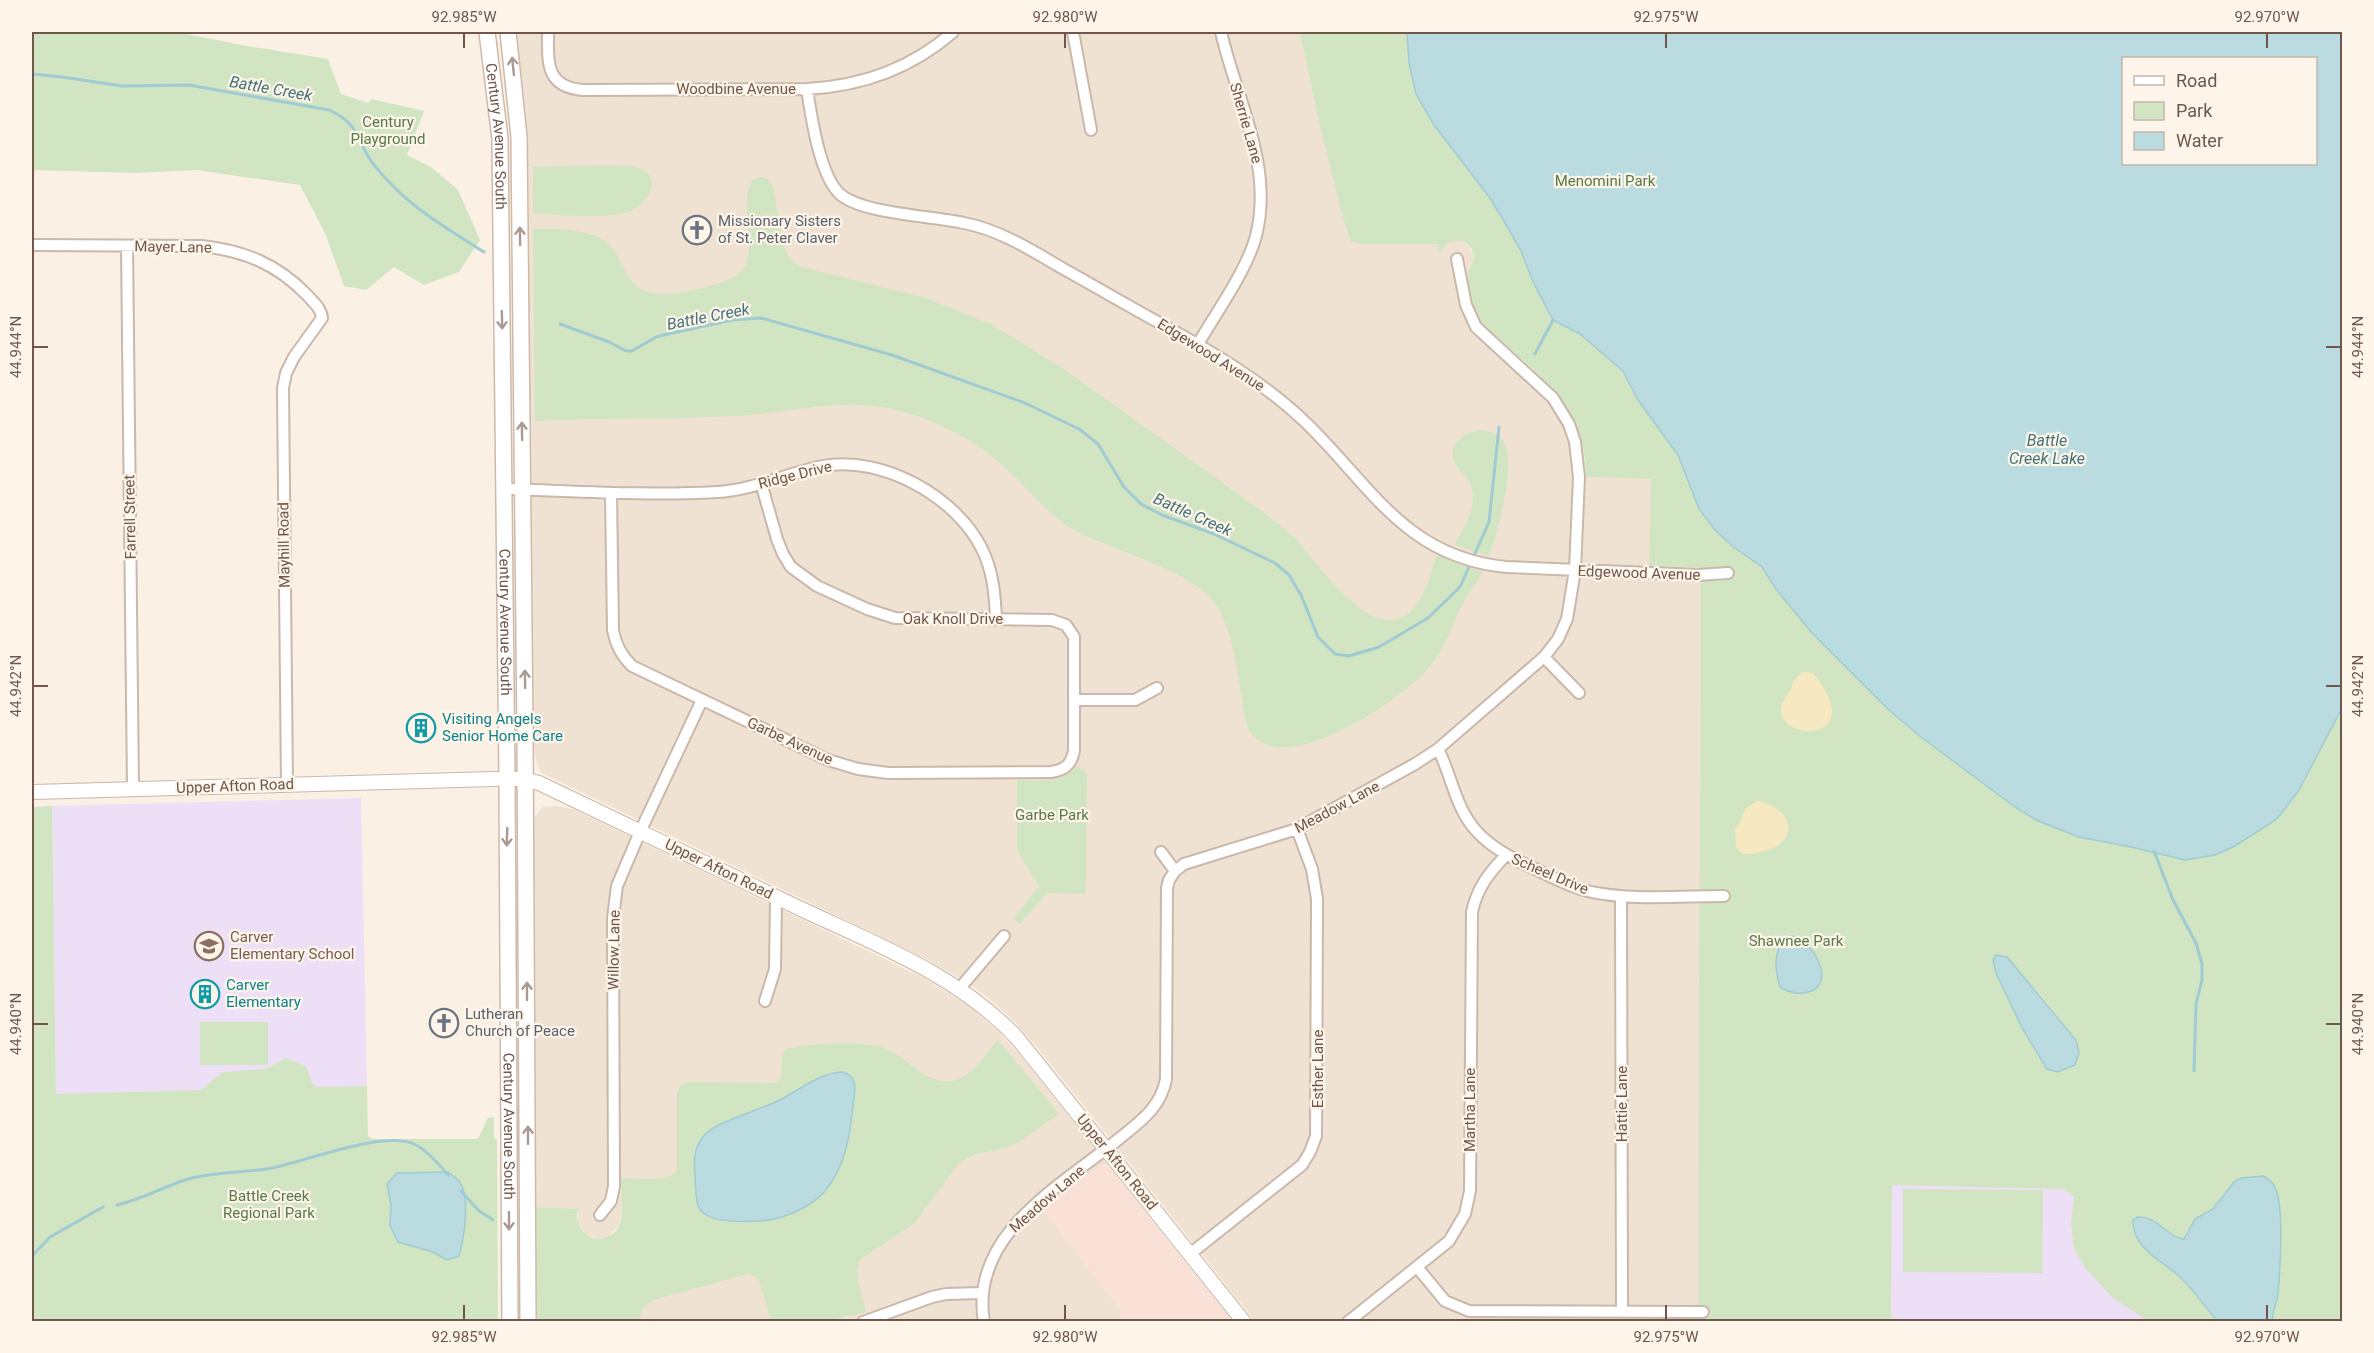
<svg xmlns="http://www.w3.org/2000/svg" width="2374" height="1353" font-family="Roboto,sans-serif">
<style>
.residential{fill:#f0e2d2}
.commercial{fill:#f9e1d8}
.education{fill:#ede0f6}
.green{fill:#d2e5c3;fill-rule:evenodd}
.sand{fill:#f6e9c1}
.water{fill:#badce1;stroke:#a1cbd2;stroke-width:1.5;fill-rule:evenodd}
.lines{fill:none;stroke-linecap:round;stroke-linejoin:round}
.stream{stroke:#a1cbd2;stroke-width:3}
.minor-casing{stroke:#c9b8ab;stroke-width:14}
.tertiary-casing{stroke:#c9b8ab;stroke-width:16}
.secondary-casing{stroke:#cebaab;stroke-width:18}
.minor{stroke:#fff;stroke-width:10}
.tertiary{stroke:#fff;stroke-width:14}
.secondary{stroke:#fff;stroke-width:15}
.oneway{stroke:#a99a94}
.ticks{fill:none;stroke:#6f574c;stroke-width:2}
.labels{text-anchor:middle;stroke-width:4.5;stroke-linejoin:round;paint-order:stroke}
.street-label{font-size:15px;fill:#6f574c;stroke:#fdf5e9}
.park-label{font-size:15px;fill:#577a48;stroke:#fdf5e9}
.worship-label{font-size:15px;fill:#5b616d;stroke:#fdf5e9;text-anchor:start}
.culture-label{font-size:15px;fill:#0d838f;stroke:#fdf5e9;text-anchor:start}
.education-label{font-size:15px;fill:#785e54;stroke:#fdf5e9;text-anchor:start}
.water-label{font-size:16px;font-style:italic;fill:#44737a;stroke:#fdf5e9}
.neatline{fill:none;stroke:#6f574c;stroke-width:2}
.ticks-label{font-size:15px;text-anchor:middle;fill:#6f574c}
</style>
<rect width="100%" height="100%" fill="#faf0e3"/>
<path class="residential" d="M515,32h794l44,210 85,2 1,8 5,-7 6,-4h11l7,4 5,9v7l-5,14 10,40 12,16 56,51 22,26 9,18 6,19 3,32 65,1 50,90 -1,753h-445l-219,-275 -25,-28 -25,-22 -23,-16 -37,-21 -384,-186 -5,-9 -5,-28 -7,-604z
M557,806l16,3 351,169 45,28 28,24 23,25 89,112 -3,-2 -63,44 77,100v12h-295l24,-4 -63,-228 -102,92 -63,33 -2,11 -11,12 -11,1 -11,-4 -8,-10v-15l-44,-2 -1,-388 10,-12z
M758,1269l15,53h-143v-17z"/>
<path class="commercial" d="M1102,1164l7,3 123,154h-112v-12l-77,-100z"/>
<path class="education" d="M361,798l6,288 -311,8 -4,-288z
M1891,1182l421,2 -1,137 -420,1z"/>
<path class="green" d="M32,32h145l70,14 81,13 13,35 27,9 3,-4 53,12 -17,44 24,12 27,23 22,50 -21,32 -35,13 -30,-18 -28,23 -22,-4 -19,-53 -25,-48 -104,-15 -60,3 -104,-3z
M1300,32h455l7,535 14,22 36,44 77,77 32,27 94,70 21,13 43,17 75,14 81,-5 42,-27 22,-29 43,-82v613h-70l6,-28 3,-57 -2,-32 -3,-14 -6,-10 -7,-4 -10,1 -19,5 -21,27 -18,10 -11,20c-9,-1 -26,-16 -37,-22l2,36 29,22 39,46h-69l-35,-23 -28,-30 -11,-20 -3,-24 3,-27 -10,-8 -172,-4 -1,131 4,5h-197l3,-753 -52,-2 2,-87 -65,-2c0,-60 -32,-89 -73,-126 -11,-10 -25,-20 -33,-32 -7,-11 -12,-32 -12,-44 0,-9 8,-13 5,-22 -6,-19 -28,-14 -34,1l-1,-10h-74l-13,-2 -9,-27 -23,-93zM2003,955l37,40 36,45 -29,29 -25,-41 -26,-55z
M609,165c11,1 27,-1 36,6 17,13 -1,34 -14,40 -22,9 -74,4 -98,2v-46z
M761,177l7,2 5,7 10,58 6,13 10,9 124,31 68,27 73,45 202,145c10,8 20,15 29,24 21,22 76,107 114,75 16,-14 21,-39 28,-58l29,12 18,5c-8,11 -16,22 -23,35 -9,19 -16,41 -30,58 -26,33 -118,93 -161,81 -9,-3 -17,-9 -22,-18 -4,-11 -5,-24 -7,-36 -5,-28 -9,-61 -24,-86 -22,-35 -104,-55 -141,-75 -24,-13 -40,-33 -58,-51 -19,-19 -39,-35 -62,-47 -30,-16 -63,-27 -98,-28 -41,-2 -83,10 -125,11 -66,3 -132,2 -198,5l-2,-192c18,-2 58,1 72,12 10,7 15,20 20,30 15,30 45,25 73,18 62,-14 51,-27 49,-83 0,-9 0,-18 6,-26z
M529,226l2,195h-3l-2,-192z
M1480,430c11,1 22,5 26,16 8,24 -8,87 -17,110l-34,-11c8,-16 20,-35 18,-53 -2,-14 -11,-17 -17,-27 -11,-19 8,-33 24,-35z
M1077,766l10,7 -1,121 -39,-1 -27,31 -7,-6 26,-31 -22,-37v-70c22,0 45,4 60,-14z
M52,806l4,288 145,-4 22,-18 42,-3 21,-11 20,8 6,17 5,4 50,-1 1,50 5,3h105l10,-21 6,-1v22h3l1,182h-466v-514z
M200,1022h68v43h-68z
M998,1040l61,74 -42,29 -14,6 -27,5 -17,9 -45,61 -53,35c-9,14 2,38 5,53l-41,10 -54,-1 -12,-41 -4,-4 -7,-2 -95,26 -11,9 -2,12h-105l-1,-114 44,2c-3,13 2,23 15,29 37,4 28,-36 28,-60 14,0 47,5 56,-7v-78l3,-7 9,-4 86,1 6,-5 1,-21 3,-7c16,-8 83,-9 100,-2 25,10 43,42 74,31 16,-7 28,-27 39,-39z
M1903,1189l140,1 -1,83 -139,-1z"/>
<path class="sand" d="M1803,672l10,1c56,68 -30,70 -32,38 -1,-12 12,-19 12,-30z
M1758,801c18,2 41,21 25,40 -8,10 -30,13 -41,13l-6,-7 -1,-18 4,-4 7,-17z"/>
<path class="water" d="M1407,32h935v676l-43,82 -22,29 -42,27 -20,9 -30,5 -54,-13 -52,-10 -43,-17 -21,-13 -94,-70 -32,-27 -77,-77 -36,-44 -14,-22 -30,-21 -17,-16 -16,-21 -21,-54 -40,-55 -15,-29 -43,-37 -27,-14 -20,-38 -12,-31 -13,-23 -18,-30 -56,-73 -18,-31 -7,-31zM2124,58h192v106h-192z
M1792,936c24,6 47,54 11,57 -9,1 -15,-1 -23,-6 -5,-17 -7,-33 4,-48z
M1996,955l11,2 69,83 3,13 -4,12 -17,7 -11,-3 -25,-41 -26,-55 -3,-13z
M842,1072c18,4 12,21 11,34 -3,30 -8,61 -28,85 -13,15 -37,26 -56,29 -16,2 -61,5 -70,-12 -4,-8 -3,-22 -4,-32 -1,-14 -2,-27 8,-39 4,-6 11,-10 18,-13 19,-9 40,-15 59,-24 19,-10 40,-27 62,-28z
M448,1172c3,3 9,6 11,9 12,16 5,57 0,75l-12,4 -14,-8 -35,-10 -8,-17 1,-20 -4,-21 10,-11z
M2263,1176c6,3 11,7 13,14 8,19 4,82 2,104 -1,9 -6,18 -6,27h-55c-12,-15 -23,-30 -37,-44 -17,-16 -48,-28 -47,-57l5,-3c20,-1 30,21 46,22l11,-20 18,-10 21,-27 7,-4z"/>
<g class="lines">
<path class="stream" d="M32,74l30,3 60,9 67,-1 140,25c28,13 26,24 40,48 7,10 16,20 24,28 26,27 60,46 91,66
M560,324l49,18 17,9h6l24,-14 12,-3 64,-14 29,-2 131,37 133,48 54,26 19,15 26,43 17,17 21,11 52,19 61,29 14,12 12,20 17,42 17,17 14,2 30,-9 49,-29 32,-31 29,-65 10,-95
M1535,354l18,-34
M2154,851l19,49 23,43 6,21v16l-6,24 -2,67
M461,1191l17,19 15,10
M117,1205c26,-6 44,-17 68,-25 24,-8 56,-7 82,-11 35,-6 114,-39 147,-25 13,6 25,20 34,31
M32,1256l18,-19 53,-30"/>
<g class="minor-casing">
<path id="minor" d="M548,32c0,30 -3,55 35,58l224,-1c55,-3 105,-21 146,-57
M1073,32l18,98
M807,89c4,27 13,89 34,106 24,19 91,21 123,28 36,7 67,27 98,45 34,19 68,39 103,58 48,27 97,55 138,94 66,62 100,137 203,147l192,8 30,-2
M32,245l170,1c43,5 75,18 105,49 7,8 14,13 15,23l-28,39 -8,16 -3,15 4,396
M127,246l6,543
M1198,344c18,-31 49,-74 58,-108 18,-70 -20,-138 -35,-204
M504,489c71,2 142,7 213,3 37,-2 70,-19 106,-26 58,-11 133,30 159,83 11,22 13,46 14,70
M611,493l2,137c3,15 8,25 19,36l196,94 30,9 30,4 163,-1c14,-2 20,-7 23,-21v-114l-8,-12 -14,-5 -157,-2 -28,-9 -50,-23 -26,-19 -8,-13 -6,-15 -16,-56
M1544,657l35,36
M1075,700h60l22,-12
M1438,749c13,25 17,56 35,78 14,18 36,30 56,39 19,9 38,20 58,25 42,10 94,5 137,5
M1161,852l14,19
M1621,896l1,415
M960,988l44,-52
M765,1001l10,-32 1,-72
M600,1215l11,-14 3,-15 -1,-268 4,-32 23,-54 62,-132
M1190,1254l112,-89 8,-13 6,-16 1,-237 -5,-30 -15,-40
M1417,1267l28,34 24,10 234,1
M863,1322l69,-25 14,-3 36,-1
M984,1322c-15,-88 78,-137 136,-184 21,-17 41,-31 46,-59l1,-191 2,-8 6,-9 9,-7 113,-35 118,-65 23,-15 106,-92 14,-18 9,-20 8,-49 4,-93 -4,-35 -6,-18 -16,-26 -77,-71 -10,-22 -9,-46
M1348,1322l101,-81 16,-27 5,-23 2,-279c5,-24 17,-39 34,-57"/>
</g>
<g class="tertiary-casing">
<path id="tertiary" d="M32,792l462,-13h29l16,4c86,42 172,83 258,124 78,37 162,68 221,132l226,283"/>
</g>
<g class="secondary-casing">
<g id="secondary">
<path id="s1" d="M487,32l13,107 7,640 3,543"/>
<path d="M508,32l11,105 6,594 3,591"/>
</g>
</g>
<use href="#minor" class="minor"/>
<use href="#tertiary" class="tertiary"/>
<use href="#secondary" class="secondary"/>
</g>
<defs><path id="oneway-shaft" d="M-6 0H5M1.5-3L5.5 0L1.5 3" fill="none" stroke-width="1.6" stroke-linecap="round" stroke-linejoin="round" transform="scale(1.5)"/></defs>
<g class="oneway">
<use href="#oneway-shaft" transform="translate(513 66) rotate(-96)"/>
<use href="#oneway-shaft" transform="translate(520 236) rotate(-91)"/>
<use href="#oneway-shaft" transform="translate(502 320) rotate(89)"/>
<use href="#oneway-shaft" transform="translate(522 431) rotate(-91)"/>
<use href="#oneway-shaft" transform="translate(525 679) rotate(-91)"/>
<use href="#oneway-shaft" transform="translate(507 837) rotate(92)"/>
<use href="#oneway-shaft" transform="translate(527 991) rotate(-90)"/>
<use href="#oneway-shaft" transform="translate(528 1135) rotate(-90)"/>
<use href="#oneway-shaft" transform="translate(509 1221) rotate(90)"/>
</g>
<path class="ticks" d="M464,33v15M1065,33v15M1666,33v15M2267,33v15M33,347h15M2326,347h15M33,686h15M2326,686h15M33,1024h15M2326,1024h15M464,1305v15M1065,1305v15M1666,1305v15M2267,1305v15"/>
<defs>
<g id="church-ring" transform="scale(1.5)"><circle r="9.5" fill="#fdf5e9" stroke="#6b7280" stroke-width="1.5"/><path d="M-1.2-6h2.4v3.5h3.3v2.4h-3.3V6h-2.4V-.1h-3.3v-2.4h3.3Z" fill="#6b7280"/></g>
<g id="building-ring" transform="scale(1.5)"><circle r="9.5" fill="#fdf5e9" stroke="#0f9aa8" stroke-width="1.5"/><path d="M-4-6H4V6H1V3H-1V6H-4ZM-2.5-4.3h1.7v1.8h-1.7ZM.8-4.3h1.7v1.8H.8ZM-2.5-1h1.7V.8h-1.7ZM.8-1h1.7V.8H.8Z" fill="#0f9aa8"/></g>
<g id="school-ring" transform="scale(1.5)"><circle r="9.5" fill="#fdf5e9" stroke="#8d6e63" stroke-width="1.5"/><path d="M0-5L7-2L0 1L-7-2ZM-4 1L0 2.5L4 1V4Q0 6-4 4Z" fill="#8d6e63"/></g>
</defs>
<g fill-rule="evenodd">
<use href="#church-ring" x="697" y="230"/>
<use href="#building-ring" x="421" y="728"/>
<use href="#school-ring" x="209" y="946"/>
<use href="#building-ring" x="205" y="994"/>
<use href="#church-ring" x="444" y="1023"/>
</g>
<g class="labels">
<g class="street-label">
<text x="736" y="94">Woodbine Avenue</text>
<text transform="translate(1246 123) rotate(74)" y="5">Sherrie Lane</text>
<text dy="5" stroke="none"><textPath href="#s1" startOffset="105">Century Avenue South</textPath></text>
<text transform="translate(173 247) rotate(1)" y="5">Mayer Lane</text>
<text transform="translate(1211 355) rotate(32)" y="5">Edgewood Avenue</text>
<text transform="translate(795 475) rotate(-14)" y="5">Ridge Drive</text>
<text transform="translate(130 517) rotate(-91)" y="5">Farrell Street</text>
<text transform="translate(284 545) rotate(-91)" y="5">Mayhill Road</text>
<text transform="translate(1639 573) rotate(2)" y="5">Edgewood Avenue</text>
<text x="953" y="624">Oak Knoll Drive</text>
<text dy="5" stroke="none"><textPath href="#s1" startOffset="591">Century Avenue South</textPath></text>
<text transform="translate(790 741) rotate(25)" y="5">Garbe Avenue</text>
<text transform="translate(235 786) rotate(-2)" y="5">Upper Afton Road</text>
<text transform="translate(1337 807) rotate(-28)" y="5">Meadow Lane</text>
<text transform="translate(719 869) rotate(26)" y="5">Upper Afton Road</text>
<text transform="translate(1550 874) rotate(23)" y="5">Scheel Drive</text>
<text transform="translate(614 950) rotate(-89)" y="5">Willow Lane</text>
<text transform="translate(1318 1069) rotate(-90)" y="5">Esther Lane</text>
<text transform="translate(1622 1104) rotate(-90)" y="5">Hattie Lane</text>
<text transform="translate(1470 1110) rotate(-90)" y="5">Martha Lane</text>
<text dy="5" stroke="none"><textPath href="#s1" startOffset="1095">Century Avenue South</textPath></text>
<text transform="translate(1117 1162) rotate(51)" y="5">Upper Afton Road</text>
<text transform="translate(1047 1199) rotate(-41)" y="5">Meadow Lane</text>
</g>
<g class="park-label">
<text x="388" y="127">Century<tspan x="388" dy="17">Playground</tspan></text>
<text x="1605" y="186">Menomini Park</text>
<text x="1052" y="820">Garbe Park</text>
<text x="1796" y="946">Shawnee Park</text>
<text x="269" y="1201">Battle Creek<tspan x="269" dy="17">Regional Park</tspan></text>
</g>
<g class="worship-label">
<text x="718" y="226">Missionary Sisters<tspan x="718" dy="17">of St. Peter Claver</tspan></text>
<text x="465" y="1019">Lutheran<tspan x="465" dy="17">Church of Peace</tspan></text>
</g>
<g class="culture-label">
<text x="442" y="724">Visiting Angels<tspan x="442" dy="17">Senior Home Care</tspan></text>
<text x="226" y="990">Carver<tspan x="226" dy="17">Elementary</tspan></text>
</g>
<g class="education-label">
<text x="230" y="942">Carver<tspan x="230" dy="17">Elementary School</tspan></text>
</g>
<g class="water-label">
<text transform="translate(271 88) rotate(10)" y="6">Battle Creek</text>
<text transform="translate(708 316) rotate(-11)" y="6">Battle Creek</text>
<text x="2047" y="446">Battle<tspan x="2047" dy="18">Creek Lake</tspan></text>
<text transform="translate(1193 514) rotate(24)" y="6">Battle Creek</text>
</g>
</g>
<rect width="2374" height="1353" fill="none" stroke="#fdf5e9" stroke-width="66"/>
<rect x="2122" y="57" width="195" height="108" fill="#fdf5e9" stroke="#c4b6aa" stroke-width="1.5"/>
<rect x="2134" y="76" width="30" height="9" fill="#ffffff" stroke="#c4b6aa" stroke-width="1.5"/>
<text x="2176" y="87" font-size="18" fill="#6f574c">Road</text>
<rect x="2134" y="102" width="30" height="18" fill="#d2e5c3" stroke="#c4b6aa" stroke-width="1.5"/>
<text x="2176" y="117" font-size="18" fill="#6f574c">Park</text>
<rect x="2134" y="132" width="30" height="18" fill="#badce1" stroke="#c4b6aa" stroke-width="1.5"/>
<text x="2176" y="147" font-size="18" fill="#6f574c">Water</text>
<rect x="33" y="33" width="2308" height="1287" class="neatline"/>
<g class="ticks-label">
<text x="464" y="22">92.985°W</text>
<text x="1065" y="22">92.980°W</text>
<text x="1666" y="22">92.975°W</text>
<text x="2267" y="22">92.970°W</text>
<text transform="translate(16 347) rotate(-90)" y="5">44.944°N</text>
<text transform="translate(2358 347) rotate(-90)" y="5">44.944°N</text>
<text transform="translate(16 686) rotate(-90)" y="5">44.942°N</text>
<text transform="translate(2358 686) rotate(-90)" y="5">44.942°N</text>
<text transform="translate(16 1024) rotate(-90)" y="5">44.940°N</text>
<text transform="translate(2358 1024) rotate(-90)" y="5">44.940°N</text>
<text x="464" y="1342">92.985°W</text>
<text x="1065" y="1342">92.980°W</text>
<text x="1666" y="1342">92.975°W</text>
<text x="2267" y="1342">92.970°W</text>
</g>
</svg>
